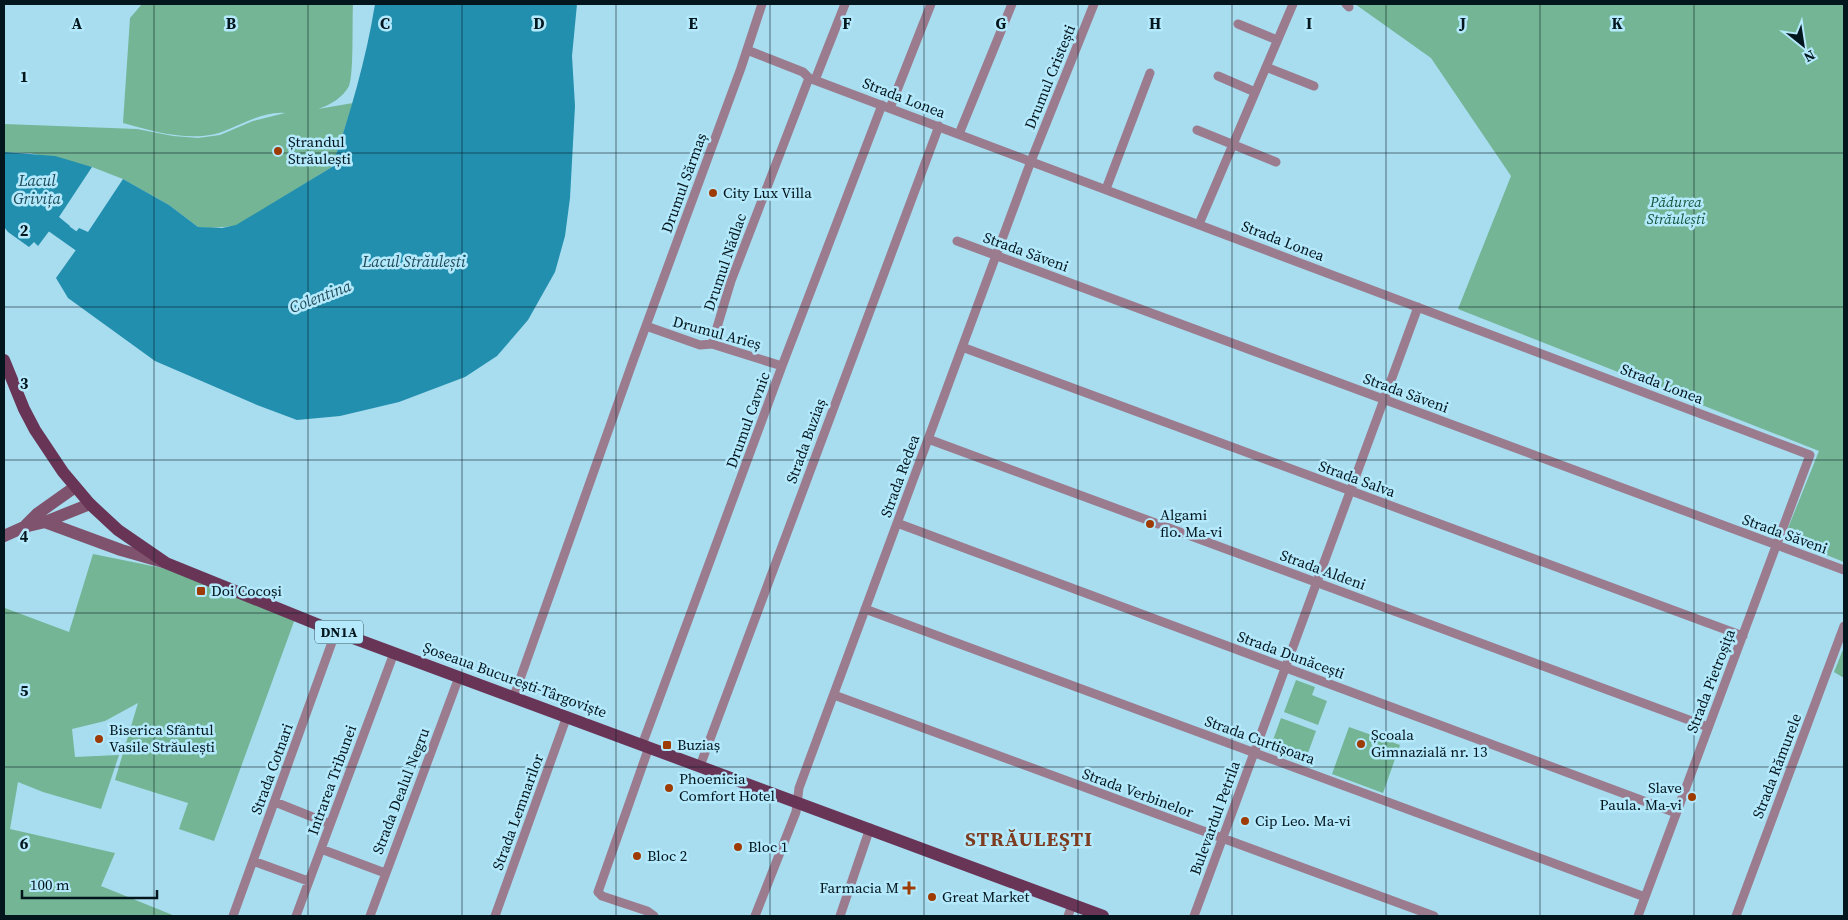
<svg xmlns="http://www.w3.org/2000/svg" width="1848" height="920" font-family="'Source Serif 4',serif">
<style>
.green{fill:#74b595}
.water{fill:#228fae}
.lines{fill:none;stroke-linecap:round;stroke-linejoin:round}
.river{stroke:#228fae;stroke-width:16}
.minor{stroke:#9b7c8f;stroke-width:9}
.secondary{stroke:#7f536e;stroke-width:12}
.primary{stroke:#693557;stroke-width:12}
.grid{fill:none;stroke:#03161d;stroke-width:1;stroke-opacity:0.55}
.poi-dot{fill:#9e3b02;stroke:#b4e9fc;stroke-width:2}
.labels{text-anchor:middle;stroke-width:5;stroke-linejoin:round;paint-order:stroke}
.shield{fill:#b4e9fc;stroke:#385560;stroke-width:1}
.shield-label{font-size:14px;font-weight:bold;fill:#03161d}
.street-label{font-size:15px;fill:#03161d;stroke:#b4e9fc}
.poi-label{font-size:15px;fill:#03161d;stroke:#b4e9fc;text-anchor:start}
.park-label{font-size:15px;font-style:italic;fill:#13573d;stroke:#b4e9fc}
.water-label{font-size:16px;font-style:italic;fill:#1e4a58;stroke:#b4e9fc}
.district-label{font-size:20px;font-weight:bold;letter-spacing:1px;fill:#7e3c20;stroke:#b4e9fc}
.grid-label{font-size:16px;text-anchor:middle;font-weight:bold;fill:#03161d;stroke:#b4e9fc;stroke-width:5;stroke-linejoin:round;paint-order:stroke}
</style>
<rect width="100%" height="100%" fill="#a8dcef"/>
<path class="green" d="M142,4h211c-1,16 1,69 -4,82 -6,11 -18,19 -31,23l35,-6 -21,64 -96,59 -26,2 -12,-1 -29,-22 -46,-26 -31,-12 -62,-14 -26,-1v-28l133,5 36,7 25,2 22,-3 33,-14 32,-8c-23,-2 -45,13 -66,20 -31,9 -67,-2 -96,-10l7,-105z
M1355,4h489v558l-60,-24 35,-87 -361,-142 53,-133 -80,-118z
M93,554l94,19 109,43 -82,225 -35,-12 9,-26 -73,-23 23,-77 -33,18 -33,8 3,28 44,-2 -18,54 -58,-17 -25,-10 -8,47 105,24 -14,33 74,30h-171v-300l1,-8 64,24z
M1844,647v31l-10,-6z
M1296,680l19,7 -3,8 15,6 -9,24 -34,-13z
M1281,718l35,13 -12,33 -35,-13z
M1349,727l51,18 -17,48 -51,-19z"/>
<path class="water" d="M375,4h202l-5,52 3,50 -5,92 -5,38 -10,36 -27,48 -31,36 -32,21 -66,25 -59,14 -43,4 -40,-15 -102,-44 -87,-63 -12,-20 22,-31 -9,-6 10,-13 9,4 35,-53 46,26 29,22 24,1 14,-3 96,-58c18,-53 34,-107 43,-163z
M4,152l51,4 37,11 -33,50 11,9 -9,13 -11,-9 -12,16 -4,-4 -5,5 -21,-15 -4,-5z"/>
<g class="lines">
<path class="river" d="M48,221l41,29"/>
<path class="minor" d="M1346,4l3,3
M1238,24l39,16
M747,50l56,22 6,6 1001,377 -172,461
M1266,67l48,19
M1218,76l37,16
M815,80l30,-76
M890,108l41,-104
M1197,130l79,32
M959,134l53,-130
M1106,189l44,-116
M1199,224l94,-220
M957,241l887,329
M646,326l54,19 12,-1 70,22
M712,344l19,-63 78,-203
M962,347l781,289
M928,439l780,288
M897,523l779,290
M865,609l780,288
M834,695l600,221
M514,696l119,-335 108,-293 21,-64
M642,745l140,-379 100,-261
M649,747l-51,145 4,4 45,15 7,5
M700,766l239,-640
M275,802l55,22
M321,849l64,24
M253,861l55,20
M233,916l103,-285
M296,916l98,-263
M370,916l89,-239
M495,916l72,-200
M755,916l41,-104 3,-24 232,-627 63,-157
M840,916l30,-88
M1068,916l4,-11
M1194,916l224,-609
M1736,916l108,-290"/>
<path class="secondary" d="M45,522l76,28 42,12
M26,525l11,-11 38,-27
M4,536l20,-9 21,-5 45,-18"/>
<path class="primary" d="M4,360l20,49 11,21 28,42 27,32 28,26 48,33 163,66 774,287"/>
</g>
<path class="grid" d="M154,4v912M308,4v912M462,4v912M616,4v912M770,4v912M924,4v912M1078,4v912M1232,4v912M1386,4v912M1540,4v912M1694,4v912M4,153h1840M4,307h1840M4,460h1840M4,613h1840M4,767h1840"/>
<g class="poi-dot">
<circle cx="278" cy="151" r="5"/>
<circle cx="713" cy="193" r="5"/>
<circle cx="1150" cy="524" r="5"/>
<rect x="196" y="586" width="10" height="10" rx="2.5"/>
<circle cx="99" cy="739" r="5"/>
<circle cx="1361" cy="744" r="5"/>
<rect x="662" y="740" width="10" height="10" rx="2.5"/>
<circle cx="669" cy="788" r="5"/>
<circle cx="1692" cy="797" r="5"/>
<circle cx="1245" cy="821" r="5"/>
<circle cx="738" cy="847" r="5"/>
<circle cx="637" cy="856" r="5"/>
<path d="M906.5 880.5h5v5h5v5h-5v5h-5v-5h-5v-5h5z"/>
<circle cx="932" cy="897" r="5"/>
</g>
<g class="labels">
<rect class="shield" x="315" y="620.5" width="48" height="23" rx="4"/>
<g class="shield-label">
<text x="339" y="637">DN1A</text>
</g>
<g class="street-label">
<text transform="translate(1050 77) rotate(-68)" y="5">Drumul Cristești</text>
<text transform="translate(904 98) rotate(21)" y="5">Strada Lonea</text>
<text transform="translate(684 183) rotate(-70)" y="5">Drumul Sărmaș</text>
<text transform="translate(1283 241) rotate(21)" y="5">Strada Lonea</text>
<text transform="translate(1026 252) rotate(20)" y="5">Strada Săveni</text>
<text transform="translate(725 262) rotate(-71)" y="5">Drumul Nădlac</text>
<text transform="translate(717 333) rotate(15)" y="5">Drumul Arieș</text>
<text transform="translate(1662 384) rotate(21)" y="5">Strada Lonea</text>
<text transform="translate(1406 393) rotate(20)" y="5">Strada Săveni</text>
<text transform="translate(748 420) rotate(-70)" y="5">Drumul Cavnic</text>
<text transform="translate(806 441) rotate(-70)" y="5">Strada Buziaș</text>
<text transform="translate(900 476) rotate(-70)" y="5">Strada Redea</text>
<text transform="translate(1357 479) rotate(20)" y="5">Strada Salva</text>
<text transform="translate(1785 534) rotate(20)" y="5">Strada Săveni</text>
<text transform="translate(1323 570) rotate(20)" y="5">Strada Aldeni</text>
<text transform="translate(1291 655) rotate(20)" y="5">Strada Dunăcești</text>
<text transform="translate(515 680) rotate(20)" y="5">Șoseaua București-Târgoviște</text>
<text transform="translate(1711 681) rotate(-69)" y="5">Strada Pietroșița</text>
<text transform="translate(1260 740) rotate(20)" y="5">Strada Curtișoara</text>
<text transform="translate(1777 766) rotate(-69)" y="5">Strada Rămurele</text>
<text transform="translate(272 769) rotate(-70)" y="5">Strada Cotnari</text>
<text transform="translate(332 780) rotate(-70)" y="5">Intrarea Tribunei</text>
<text transform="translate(401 791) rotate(-69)" y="5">Strada Dealul Negru</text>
<text transform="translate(1138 793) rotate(20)" y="5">Strada Verbinelor</text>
<text transform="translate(518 812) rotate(-70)" y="5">Strada Lemnarilor</text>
<text transform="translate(1215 818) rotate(-70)" y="5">Bulevardul Petrila</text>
</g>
<g class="poi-label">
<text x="288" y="147">Ștrandul<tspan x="288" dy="17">Străulești</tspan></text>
<text x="723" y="198">City Lux Villa</text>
<text x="1160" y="520">Algami<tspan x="1160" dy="17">flo. Ma-vi</tspan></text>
<text x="211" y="596">Doi Cocoși</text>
<text x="109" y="735">Biserica Sfântul<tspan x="109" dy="17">Vasile Străulești</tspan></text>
<text x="1371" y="740">Școala<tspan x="1371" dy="17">Gimnazială nr. 13</tspan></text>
<text x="677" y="750">Buziaș</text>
<text x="679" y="784">Phoenicia<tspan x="679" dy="17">Comfort Hotel</tspan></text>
<text x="1682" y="793" text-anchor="end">Slave<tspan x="1682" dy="17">Paula. Ma-vi</tspan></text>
<text x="1255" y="826">Cip Leo. Ma-vi</text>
<text x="748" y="852">Bloc 1</text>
<text x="647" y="861">Bloc 2</text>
<text x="899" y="893" text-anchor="end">Farmacia M</text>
<text x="942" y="902">Great Market</text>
</g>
<g class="park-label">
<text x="1676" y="207">Pădurea<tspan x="1676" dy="17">Străulești</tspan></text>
</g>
<g class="water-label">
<text x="37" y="186">Lacul<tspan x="37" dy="18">Grivița</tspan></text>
<text x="414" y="267">Lacul Străulești</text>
<text transform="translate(320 296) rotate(-21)" y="6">Colentina</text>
</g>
<g class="district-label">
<text x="1029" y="846">STRĂULEŞTI</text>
</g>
</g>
<g class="grid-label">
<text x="77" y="29">A</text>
<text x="231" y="29">B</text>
<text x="385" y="29">C</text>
<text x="539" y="29">D</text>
<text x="693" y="29">E</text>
<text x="847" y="29">F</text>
<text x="1001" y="29">G</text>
<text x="1155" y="29">H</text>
<text x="1309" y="29">I</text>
<text x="1463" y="29">J</text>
<text x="1617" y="29">K</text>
<text x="24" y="82">1</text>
<text x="24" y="236">2</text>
<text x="24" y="389">3</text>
<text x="24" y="542">4</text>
<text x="24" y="696">5</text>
<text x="24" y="849">6</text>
</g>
<rect width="1848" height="920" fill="none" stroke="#03161d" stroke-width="10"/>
<g transform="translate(1803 45) rotate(150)" stroke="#b4e9fc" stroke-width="4" paint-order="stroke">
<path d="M0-4L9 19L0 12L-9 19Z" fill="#03161d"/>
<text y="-8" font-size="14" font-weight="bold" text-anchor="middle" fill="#03161d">N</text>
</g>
<path d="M22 890v8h135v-8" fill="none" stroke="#03161d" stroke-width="2.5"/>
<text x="30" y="890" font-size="15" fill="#03161d" stroke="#b4e9fc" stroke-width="4" paint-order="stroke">100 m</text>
</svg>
